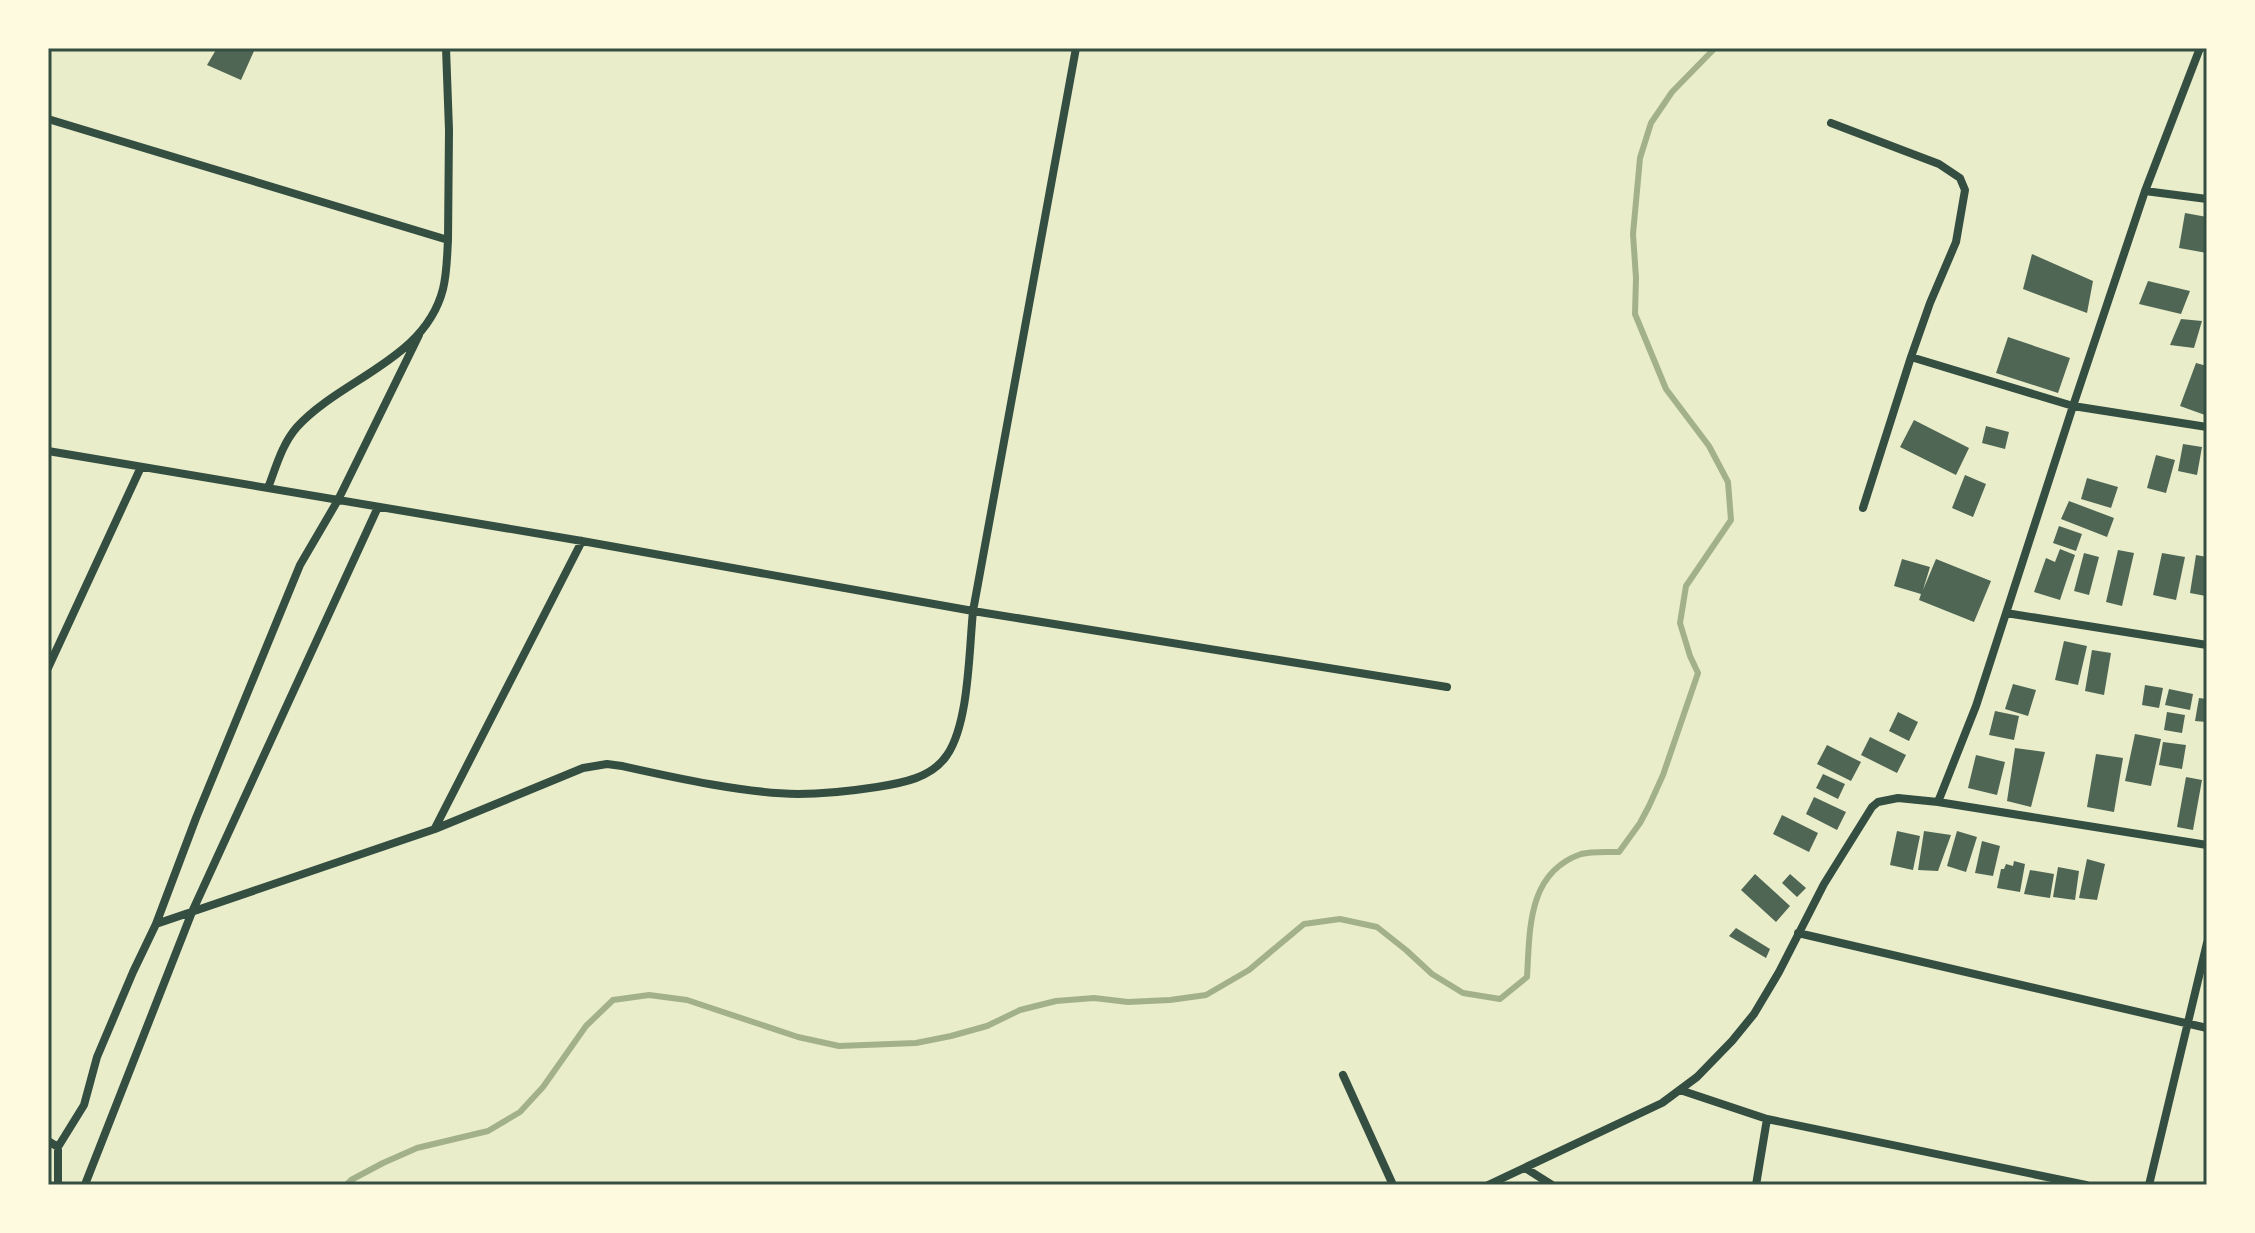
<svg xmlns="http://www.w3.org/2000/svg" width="2255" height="1233" font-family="Jost,sans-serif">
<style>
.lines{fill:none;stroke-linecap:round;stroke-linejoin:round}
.stream{stroke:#a3b18a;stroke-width:6}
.building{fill:#4f6655}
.minor{stroke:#344e41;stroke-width:8}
.neatline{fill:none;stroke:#344e41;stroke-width:3}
</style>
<rect width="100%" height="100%" fill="#e9edc9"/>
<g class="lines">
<path class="stream" d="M346,1185l5,-5 32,-17 34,-15 71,-17 32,-19 23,-25 43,-61 27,-26 36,-5 38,5 111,37 41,9 77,-3 35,-7 36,-10 33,-16 36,-9 38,-3 34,4 42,-2 36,-5 43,-25 55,-46 36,-5 37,8 29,23 26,24 31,19 37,6 27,-22c3,-48 0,-104 54,-123 11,-3 26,-2 38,-2l21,-29 9,-17 14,-31 35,-102 -8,-17 -10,-33 6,-37 45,-66 -3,-38 -19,-36 -43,-57 -31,-75 1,-36 -3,-44 7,-76 11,-35 21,-31 43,-44"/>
</g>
<path class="building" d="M217,48h31l6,3 -13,29 -34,-15z
M2185,213l22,4v36l-28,-5z
M2032,254l61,27 -6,32 -64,-24z
M2148,281l42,10 -9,23 -42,-10z
M2181,319l21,2 -8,27 -24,-3z
M2008,337l62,21 -12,35 -62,-20z
M2196,363l11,3v43l-2,6 -25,-9z
M1914,420l55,28 -13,27 -56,-28z
M1986,426l23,6 -4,17 -23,-6z
M2183,444l19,3 -5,28 -19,-4z
M2156,455l19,5 -9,33 -19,-5z
M1965,475l21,9 -13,33 -21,-9z
M2087,478l31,9 -7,21 -30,-9z
M2069,501l45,17 -7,19 -46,-18z
M2059,526l23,8 -6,17 -23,-8z
M2060,549l15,6 -15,45 -26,-8 12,-34 9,4z
M2118,550l16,3 -12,53 -16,-4z
M2084,553l15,4 -10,38 -15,-4z
M2162,553l23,4 -9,43 -23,-5z
M2196,555l11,2 -1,39 -16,-3z
M1902,559l28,8 -7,23 13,-31 55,22 -17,41 -55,-22 2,-6 -27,-8z
M2064,641l23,5 -9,39 -23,-5z
M2092,650l19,3 -7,42 -19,-4z
M2013,684l23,6 -8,26 -23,-7z
M2145,685l18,3 -4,20 -17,-3z
M2169,689l24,5 -3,16 -25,-5z
M2199,698l8,1v23l-12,-1z
M1995,711l24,5 -5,24 -25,-5z
M1898,712l20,10 -9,19 -20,-10z
M2167,712l18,3 -3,18 -18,-3z
M2135,734l26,5 -10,47 -26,-5z
M1870,737l36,18 -9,18 -36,-18z
M2163,742l23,3 -4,24 -23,-4z
M1827,745l34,17 -10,19 -34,-17z
M2015,748l30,4 -14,55 -24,-6z
M2096,754l27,4 -9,54 -27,-5z
M1976,755l29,7 -8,33 -29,-7z
M1823,774l22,10 -7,15 -22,-11z
M2186,777l16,3 -9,50 -16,-3z
M1814,797l32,15 -9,18 -31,-16z
M1782,815l36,18 -9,19 -36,-18z
M1897,831l23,5 -7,34 -23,-5z
M1924,831l27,4 -13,36 -20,-1z
M1957,831l20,6 -11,35 -19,-6z
M1982,841l18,5 -7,30 -18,-3z
M2087,859l18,5 -8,36 -18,-2z
M2014,861l11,3 -5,28 -23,-4 4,-19h3l2,-5 7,2z
M2058,867l21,4 -4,29 -22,-3z
M2030,870l24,4 -4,24 -26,-4z
M1755,874l35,32 -14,16 -35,-32z
M1790,874l16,14 -9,9 -15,-14z
M1736,928l34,21 -4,9 -37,-22z"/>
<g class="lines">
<path class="minor" d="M446,48l3,82 -1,110
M48,119l400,121c-1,16 -1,33 -5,49 -18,71 -101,89 -146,138 -15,17 -21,40 -29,61
M1831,123l108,41 21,14 5,12 -9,52 -26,61 -19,54 -48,151
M2145,191l62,8
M1911,357l162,49 134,21
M48,451l534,90 391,70 474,76
M2006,613l201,32
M48,668l93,-201
M1938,802l38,-96 97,-300 72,-215 55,-143
M435,828l147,-287
M156,924l279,-95 148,-61 24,-4 15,2c54,12 121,27 176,28 27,0 53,-3 79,-7 25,-4 55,-9 70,-32 22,-32 22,-104 26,-144l103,-563
M1798,933l409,95
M1343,1075l50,110
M1680,1090l87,29 319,66
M48,1141l10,6
M1525,1168l27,17
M58,1185v-38l26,-42 13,-48 36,-85 23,-48 40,-106 104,-253 38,-65 81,-165
M86,1185v-3l106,-270 186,-405
M1488,1185l174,-82 35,-26 35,-36 22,-27 25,-42 45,-88 48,-77 6,-5 20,-4 40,4 269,43
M1756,1185l11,-66
M2149,1185l58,-242"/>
</g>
<rect width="2255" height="1233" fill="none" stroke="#fefae0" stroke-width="100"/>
<rect x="50" y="50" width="2155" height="1133" class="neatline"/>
</svg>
